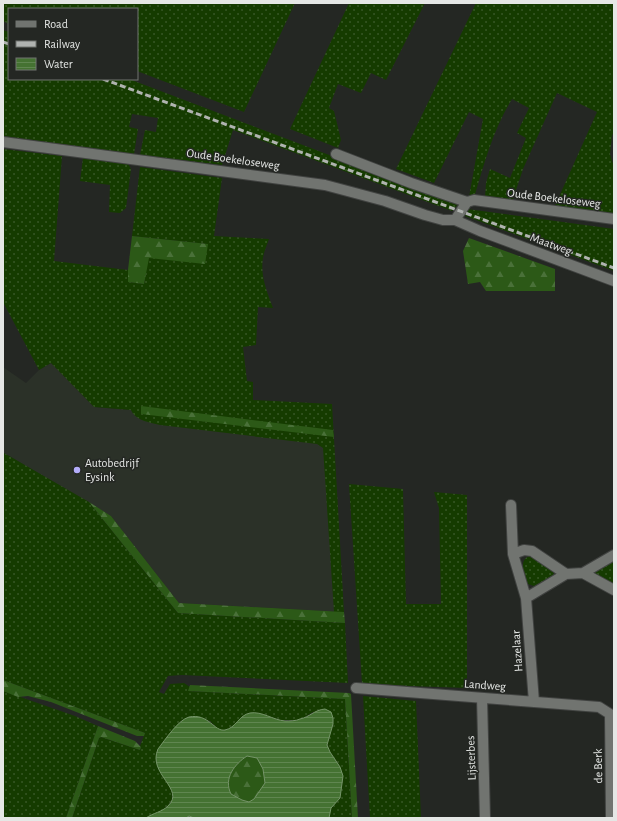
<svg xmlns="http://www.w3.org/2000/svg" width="617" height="821" font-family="'Alegreya Sans',sans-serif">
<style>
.built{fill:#2b3128}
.grass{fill:url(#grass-dots)}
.forest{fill:url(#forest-firs)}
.water{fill:url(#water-rules);stroke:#759568;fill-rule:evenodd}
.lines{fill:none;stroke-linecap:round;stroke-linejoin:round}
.street-casing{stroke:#414341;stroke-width:12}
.street{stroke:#717470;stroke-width:10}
.rail{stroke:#b0b3b0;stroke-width:3;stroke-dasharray:6 3;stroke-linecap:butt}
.poi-dot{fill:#b3adf9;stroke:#242723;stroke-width:1.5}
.labels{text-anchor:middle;stroke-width:3;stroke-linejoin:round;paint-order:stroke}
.street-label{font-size:12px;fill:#e5e7e5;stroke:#242723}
.poi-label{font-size:12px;fill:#e5e7e5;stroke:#242723;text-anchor:start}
</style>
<defs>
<pattern id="grass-dots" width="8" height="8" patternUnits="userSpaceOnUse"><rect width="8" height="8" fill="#153b00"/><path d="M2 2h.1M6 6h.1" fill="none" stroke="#375725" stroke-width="1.8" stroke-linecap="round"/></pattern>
<pattern id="forest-firs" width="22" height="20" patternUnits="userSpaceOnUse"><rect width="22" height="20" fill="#2c5917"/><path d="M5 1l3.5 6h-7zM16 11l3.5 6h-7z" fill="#4a7139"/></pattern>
<pattern id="water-rules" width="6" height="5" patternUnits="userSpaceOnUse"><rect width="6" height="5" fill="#457232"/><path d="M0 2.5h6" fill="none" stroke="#608650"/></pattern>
</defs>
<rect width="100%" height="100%" fill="#242723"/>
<path class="built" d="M51,363l43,44 37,3 202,27 11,175 -165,-9 -68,-87 -107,-63 -1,1v-87l23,16 13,-13z"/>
<path class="grass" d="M3,3h292l-51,109 -107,-41v-62h-128v15l-6,-3z
M349,3h76l-39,77 -15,-7 -10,20 -23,-9 -9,24 5,3 7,29 -3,8 -48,-19z
M476,3h138v128l-2,5 -2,18 4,13v48l-60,-7 43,-96 -40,-19 -34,76 -11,33 -27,-5 1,-14 4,-14 20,9 16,-40 -9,-5 12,-25 -17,-9c-19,31 -28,65 -38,99l-5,-1 14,-78 -14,-7 -35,71 -38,-14z
M3,30l6,2v47h120l290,110 41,13 -8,9 -219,-81 -11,35 -82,-10 5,-25 11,2 2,-14 -26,-4 -3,13 9,2 -4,25 -131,-18z
M3,149l59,7 -8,105 74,9 1,12 15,2 4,-26 59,-14 -75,-8 8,-69 82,11 -8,58 55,3c-2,6 -5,12 -6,19 -3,17 4,34 10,50l-15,-1 -2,38 -13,2 4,34 6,1v18l79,4 12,208h-10l-11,-164 -6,-4 -157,-19c-11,-3 -24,-4 -29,-15l-37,-3 -43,-44 -12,7 -36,-68z
M85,157l42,5 4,7 -5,39 -6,5 -11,-1 1,-27 -30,-4 3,-23z
M467,209l147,20v42l-149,-55z
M4,453l85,49 89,111 167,10 3,60 -166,-8 -14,1 -9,16 5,2 6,-10 14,-1 6,4 -2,4 157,8 7,119h-23l1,-10 10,-10 3,-22 -6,-14 -9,-13 -1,-7 6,-18 -20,-12 -13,8h-21l-8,-3 -37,9 -9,4h-6l-9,-9 -14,-4h-7l-8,4 -23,28 14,44v7l-4,6 -7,5 -15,7h-74l27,-80 2,-1 39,13 1,-3 -1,-1 5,-13 -142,-53v-226z
M349,484l54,5 3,115h35l-2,-96 -5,-16 33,3v193l-58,-2 -47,-3z
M530,556l24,16 -1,4 -19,10 -6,-2c-4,-8 -10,-25 2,-28z
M614,559v26l-21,-10 -1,-3z
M3,691l72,25 23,10 -32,92h-63z
M363,696l53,5 5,117h-51z"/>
<path class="forest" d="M132,236l76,8 -3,20 -56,-6 -5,26 -16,-2v-12z
M469,238l86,31v22h-69l-6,-9 -12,2 -5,-33z
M141,406l192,24 1,7 -193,-23z
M89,502l22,14 68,87 165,9 1,11 -167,-10z
M3,680l142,53 -1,3h-7l-86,-34 -23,-6 -10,1 -15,-6z
M190,685l159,8 2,1 7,124h-6l-7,-119 -157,-8z
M98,726l37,15 6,6 -1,3 -39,-13 -2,1 -27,80h-6z
M247,756l10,2 6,11 2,14 -11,16 -5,3 -7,-2 -11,-6c-8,-16 4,-30 16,-38z"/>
<path class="water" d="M325,709l6,3 2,6v6l-6,21 3,7 10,15 3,9 -3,22 -9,10 -2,10h-135l-5,-2 -3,2h-40c7,-5 16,-6 22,-12 18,-17 -21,-32 -10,-57 7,-9 20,-29 31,-32 20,-4 25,15 36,13 11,-2 14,-15 25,-17 12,-2 23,7 35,8 5,0 11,0 15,-2 10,-2 14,-9 25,-10zM247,756l10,2 6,11 2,14 -11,16 -5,3 -7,-2 -11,-6c-8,-16 4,-30 16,-38z"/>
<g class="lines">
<g class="street-casing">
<path id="street" d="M3,142l322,43 60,16 40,14 18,5h12l25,11 134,50
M336,154l75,29 56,19 7,-2 140,19
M455,220l12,-18
M511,505l2,49 13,44 8,104
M513,554l11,-4 8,1 34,23
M583,573l31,-18
M526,598l40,-24 17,-1 31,17
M356,688l243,19 11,7
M482,698l3,120
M610,714l1,104"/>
</g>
<use href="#street" class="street"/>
<path class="rail" d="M3,42l6,2
M103,79l511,189"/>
</g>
<circle class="poi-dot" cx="77" cy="470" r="4"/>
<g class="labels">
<g class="street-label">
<text transform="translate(233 159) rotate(8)" y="4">Oude Boekeloseweg</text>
<text transform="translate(554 198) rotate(7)" y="4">Oude Boekeloseweg</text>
<text transform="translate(551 244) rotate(20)" y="4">Maatweg</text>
<text transform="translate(517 651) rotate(-94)" y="4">Hazelaar</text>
<text transform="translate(485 685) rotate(4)" y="4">Landweg</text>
<text transform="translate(471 758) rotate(-92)" y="4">Lijsterbes</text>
<text transform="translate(598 766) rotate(-91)" y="4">de Berk</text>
</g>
<g class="poi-label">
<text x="85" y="467">Autobedrijf<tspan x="85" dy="14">Eysink</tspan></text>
</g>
</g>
<rect width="617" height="821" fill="none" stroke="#e5e7e5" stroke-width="8"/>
<rect x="8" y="8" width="130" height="72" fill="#242723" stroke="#717471"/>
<rect x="16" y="21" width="20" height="6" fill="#717470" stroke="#717471"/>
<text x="44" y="28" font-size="12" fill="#e5e7e5">Road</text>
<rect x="16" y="41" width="20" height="6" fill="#b0b3b0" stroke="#717471"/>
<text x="44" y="48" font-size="12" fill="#e5e7e5">Railway</text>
<rect x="16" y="58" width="20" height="12" fill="url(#water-rules)" stroke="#717471"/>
<text x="44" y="68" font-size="12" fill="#e5e7e5">Water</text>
</svg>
